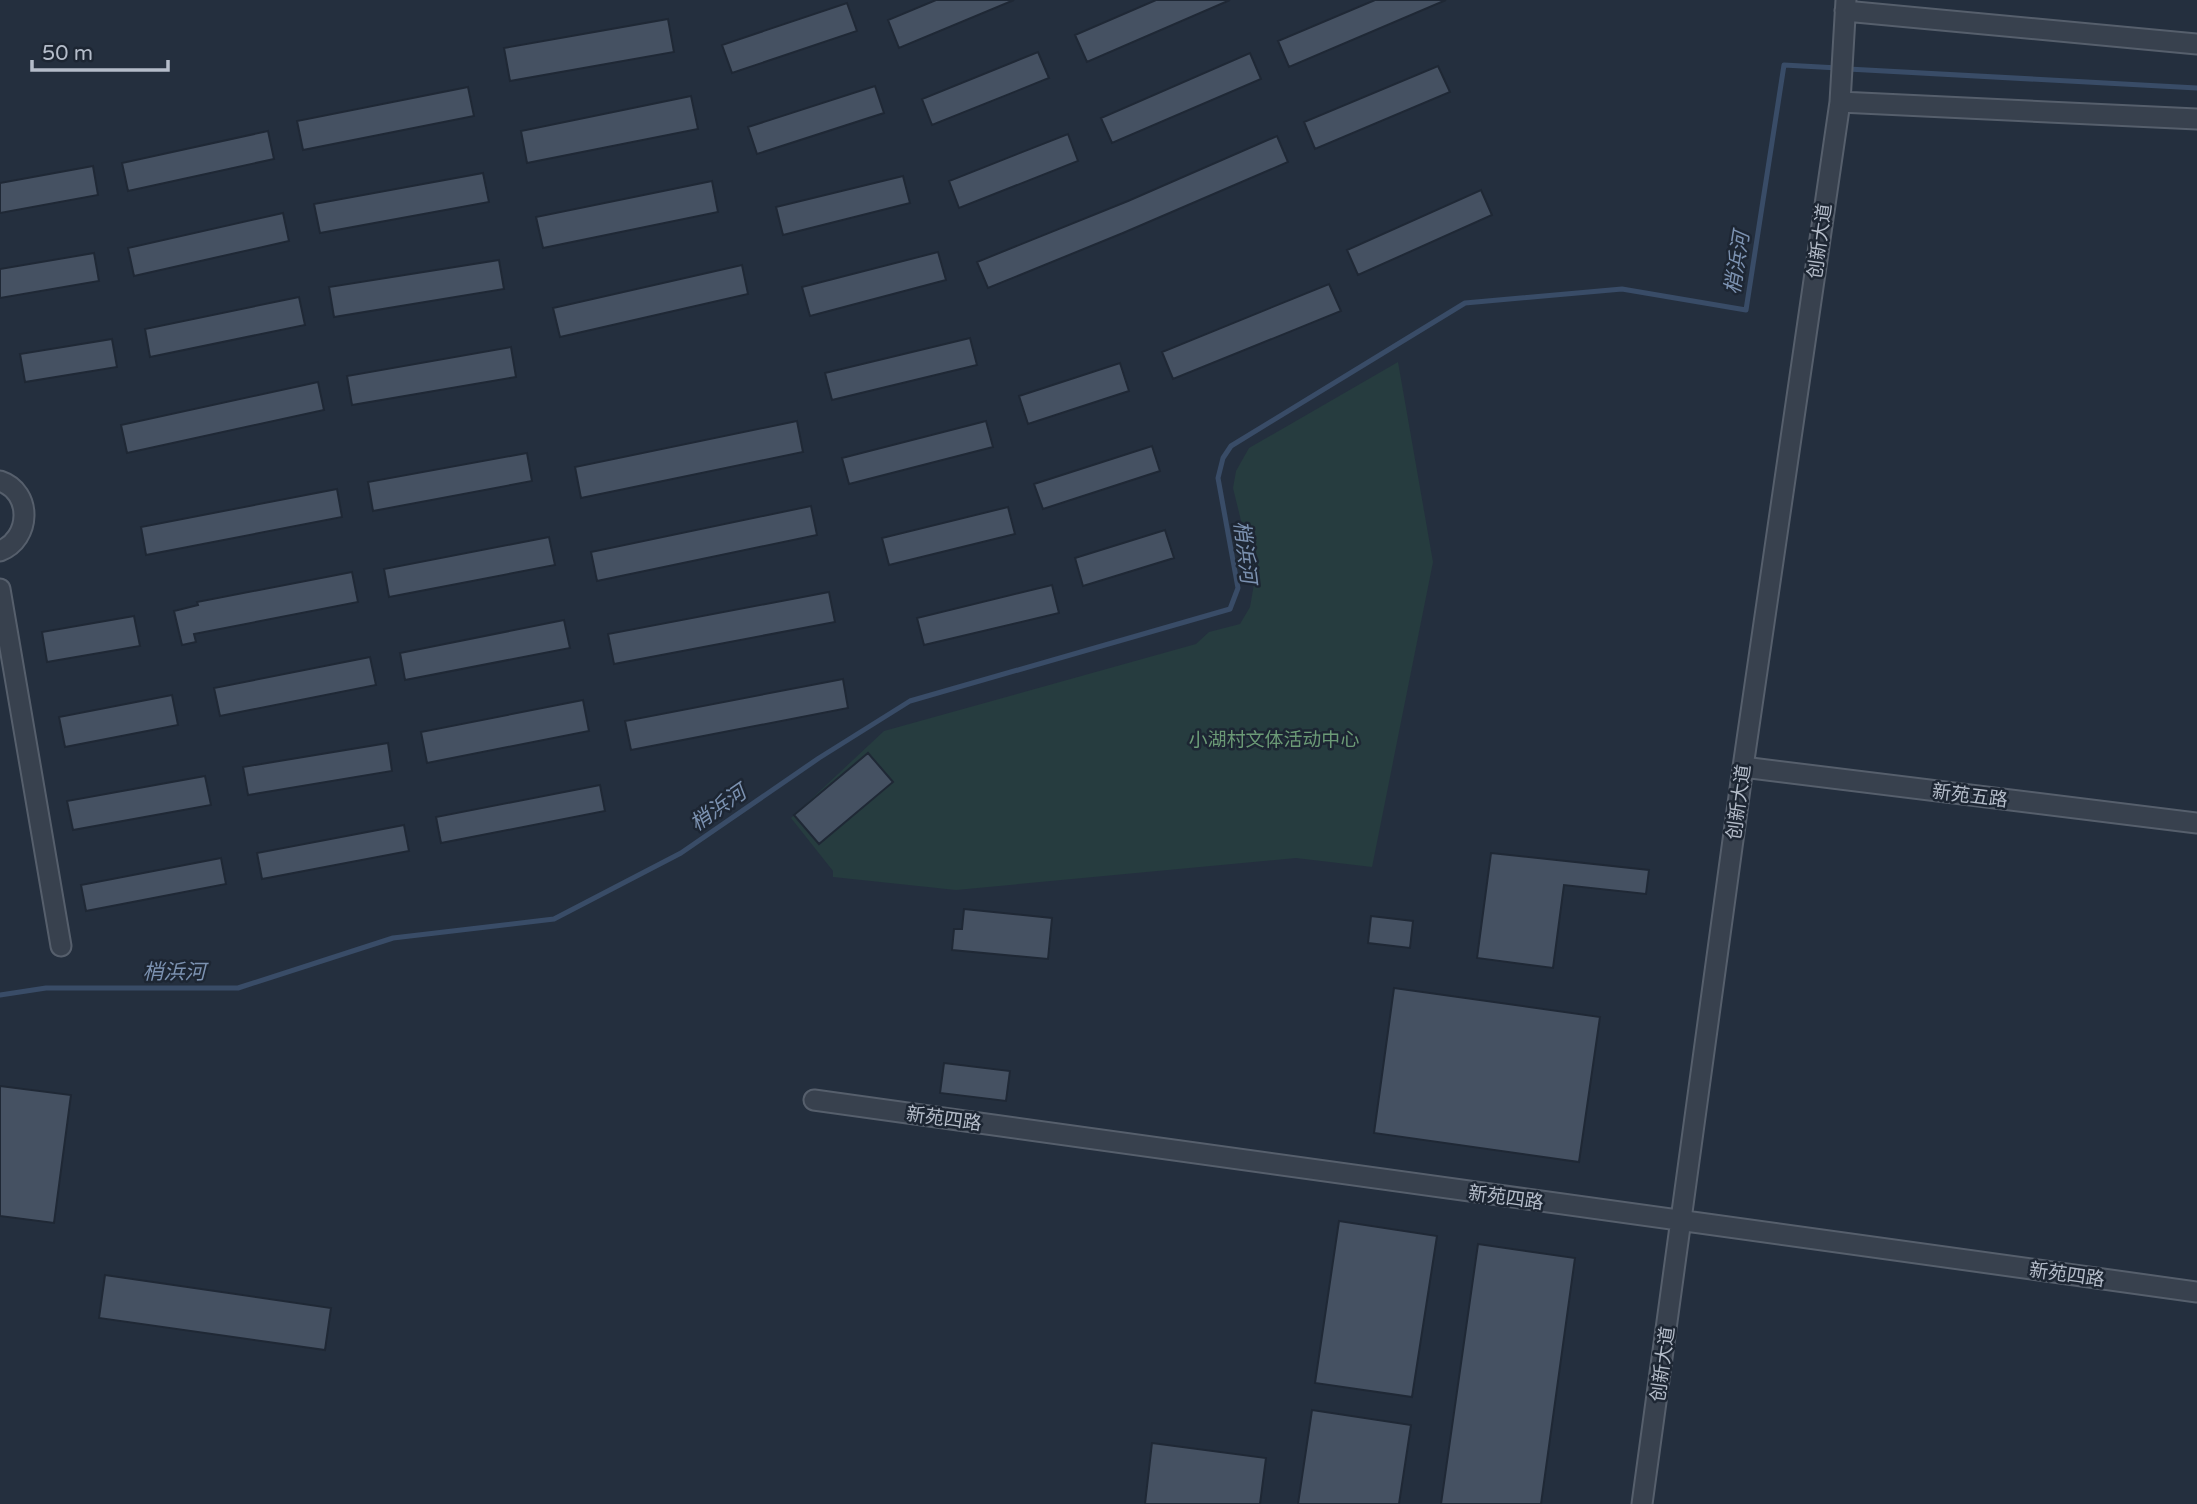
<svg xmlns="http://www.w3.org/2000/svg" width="2197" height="1504" font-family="'Varela Round','Noto Sans SC',sans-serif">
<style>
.green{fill:#263c3f}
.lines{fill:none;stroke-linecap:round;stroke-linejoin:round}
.stream{stroke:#394c67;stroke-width:5}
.building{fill:#455162;stroke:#1f2835;stroke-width:2}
.minor-casing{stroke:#565f6c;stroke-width:23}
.minor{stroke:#38414e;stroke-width:19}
.labels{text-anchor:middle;stroke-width:5;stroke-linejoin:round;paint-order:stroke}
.street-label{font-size:19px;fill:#b4bcc9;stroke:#1d2633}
.park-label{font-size:19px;fill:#6b9a76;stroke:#1d2633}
.water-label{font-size:21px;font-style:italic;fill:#7c92b1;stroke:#1d2633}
</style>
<rect width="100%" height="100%" fill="#242f3e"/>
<path class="green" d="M1398,362l35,200 -61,305 -76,-9 -340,32 -123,-13v-6l-42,-53 93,-87 312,-87 13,-12 31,-8 10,-17 5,-29 -22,-90 3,-17 13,-23z"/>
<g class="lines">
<path class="stream" d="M1848,69l349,19
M0,995l46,-7h192l155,-50 161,-19 127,-66 138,-95 91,-57 320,-92 8,-21 -20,-110 5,-20 8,-12 234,-143 157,-14 124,21 38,-245 54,3"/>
</g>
<path class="building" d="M936,0h78l-115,48 -11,-28z
M1156,0h74l-143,62 -12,-27z
M1375,0h71l-157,67 -11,-26z
M847,3l10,28 -125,42 -10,-28z
M668,19l6,33 -164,29 -6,-33z
M1038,52l11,26 -117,47 -10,-26z
M1250,53l11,26 -149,64 -11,-25z
M1438,66l12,26 -135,57 -11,-27z
M875,86l9,27 -127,41 -9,-27z
M468,87l6,29 -171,34 -6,-29z
M691,96l7,33 -171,34 -6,-32z
M268,131l6,28 -146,32 -6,-28z
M1068,134l10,27 -119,47 -10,-27z
M1277,136l11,26 -165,71 -135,55 -11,-26 151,-61z
M93,166l5,29 -98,18v-30z
M483,173l6,29 -169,31 -6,-29z
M903,176l7,27 -127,32 -7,-28z
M712,181l6,31 -175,36 -7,-31z
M1481,190l11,25 -134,60 -11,-25z
M283,213l6,28 -155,35 -6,-28z
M938,252l8,28 -136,36 -8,-29z
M94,253l5,28 -99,17v-29z
M499,260l5,29 -170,28 -5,-30z
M742,265l6,29 -188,43 -7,-29z
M1329,284l12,27 -168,68 -11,-27z
M299,297l6,28 -155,32 -5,-28z
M970,338l7,27 -145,35 -7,-27z
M112,339l5,28 -92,15 -5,-28z
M511,347l5,30 -164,28 -5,-29z
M1120,363l9,28 -101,33 -9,-28z
M318,382l6,28 -197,43 -6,-28z
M797,421l6,31 -222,46 -6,-31z
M986,421l7,26 -144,37 -7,-26z
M1152,446l8,25 -117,38 -9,-25z
M527,453l5,28 -159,30 -5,-29z
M337,489l5,28 -196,38 -5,-28z
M811,506l6,29 -220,46 -6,-29z
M1008,507l7,27 -126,31 -7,-27z
M1165,530l9,28 -91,28 -8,-28z
M549,537l6,28 -166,32 -5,-28z
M352,572l6,30 -164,32 2,8 -14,3 -8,-34 24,-6 -1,-3z
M1052,585l7,28 -135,32 -7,-27z
M829,592l6,30 -221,42 -6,-30z
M134,616l6,30 -93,16 -5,-30z
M564,620l6,28 -165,32 -5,-27z
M370,657l6,28 -156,31 -6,-28z
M843,679l5,29 -217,42 -6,-29z
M172,695l6,30 -113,22 -6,-30z
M583,700l6,31 -162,32 -6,-31z
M388,743l4,28 -144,24 -5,-28z
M868,753l25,29 -74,62 -25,-29z
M205,776l6,29 -138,25 -6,-29z
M600,785l5,26 -164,32 -5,-26z
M404,825l5,26 -147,28 -5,-26z
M1491,853l158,17 -3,24 -82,-9 -11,83 -76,-10z
M221,858l5,26 -140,27 -5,-26z
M964,909l88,9 -4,41 -96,-9 2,-21h8z
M1371,916l42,5 -3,27 -42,-5z
M1394,988l206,29 -21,145 -205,-29z
M944,1063l66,8 -4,30 -66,-8z
M0,1086l71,9 -17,128 -54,-7z
M1339,1221l98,15 -25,161 -97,-14z
M1478,1244l97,14 -34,246h-100z
M105,1275l226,33 -6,42 -226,-32z
M1312,1410l99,15 -12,79h-101z
M1152,1443l114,15 -6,46h-115z"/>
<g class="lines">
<g class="minor-casing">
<path id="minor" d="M1845,11l352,33
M1840,102l357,17
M0,481c33,11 31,58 0,70
M0,589l61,357
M1743,767l454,56
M814,1100l1383,192
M1642,1504l101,-737 97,-665 6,-102"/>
</g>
<use href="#minor" class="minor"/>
</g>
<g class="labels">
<g class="street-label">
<text transform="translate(1819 241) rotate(-82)" y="7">创新大道</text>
<text transform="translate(1970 795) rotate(7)" y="7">新苑五路</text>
<text transform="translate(1738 802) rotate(-82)" y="7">创新大道</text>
<text transform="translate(944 1118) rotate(8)" y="7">新苑四路</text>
<text transform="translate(1506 1197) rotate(8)" y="7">新苑四路</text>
<text transform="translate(2067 1274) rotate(8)" y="7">新苑四路</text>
<text transform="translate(1662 1364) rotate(-82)" y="7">创新大道</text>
</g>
<g class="park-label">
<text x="1274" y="746">小湖村文体活动中心</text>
</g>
<g class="water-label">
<text transform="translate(1737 263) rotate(-81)" y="7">梢浜河</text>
<text transform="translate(1245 552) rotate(83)" y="7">梢浜河</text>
<text transform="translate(718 808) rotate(-35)" y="7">梢浜河</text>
<text x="174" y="979">梢浜河</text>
</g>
</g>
<path d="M32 60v10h136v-10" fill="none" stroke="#b4bcc9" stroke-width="3.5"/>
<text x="42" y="60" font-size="21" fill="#b4bcc9" stroke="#1d2633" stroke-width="5" paint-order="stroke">50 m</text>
</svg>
